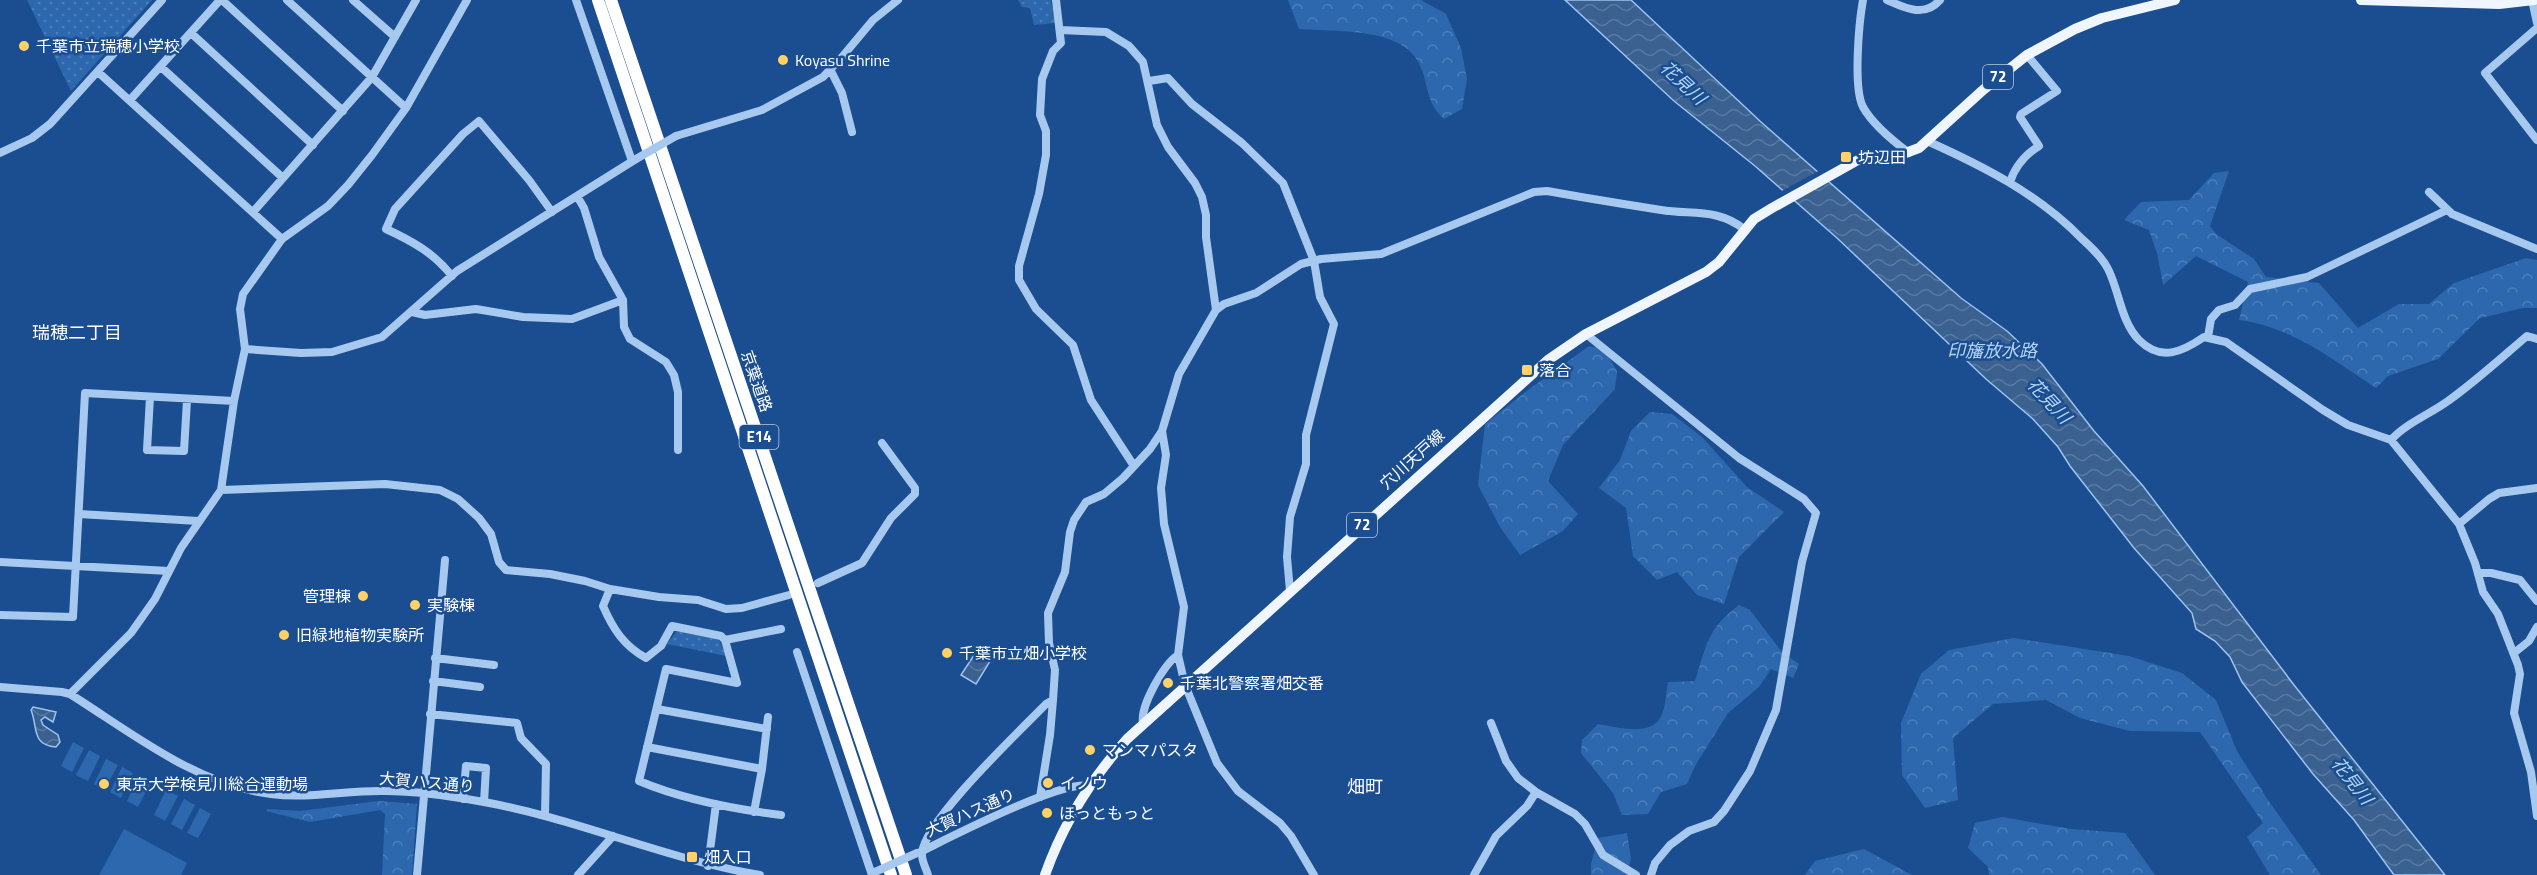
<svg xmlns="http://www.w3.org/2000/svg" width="2537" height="875" font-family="'Titillium Web','Noto Sans JP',sans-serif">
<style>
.grass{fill:#2d68ae}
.forest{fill:url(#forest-crowns)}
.park{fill:url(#park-dots)}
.water{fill:url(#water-waves);stroke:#9bc4f1;stroke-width:1.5}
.pier{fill:#1a4e90}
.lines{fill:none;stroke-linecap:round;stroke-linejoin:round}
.minor{stroke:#a8c9ef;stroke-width:8}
.major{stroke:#f0f6ff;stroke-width:10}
.highway{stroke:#fff;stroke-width:12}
.minor-bridge{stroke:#a8c9ef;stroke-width:8}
.poi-dot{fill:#ffd166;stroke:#1a4e90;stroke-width:2}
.labels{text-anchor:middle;stroke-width:5;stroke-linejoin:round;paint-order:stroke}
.shield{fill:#1a4e90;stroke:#bacade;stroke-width:1.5}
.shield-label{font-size:15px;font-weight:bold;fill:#fff}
.poi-label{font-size:16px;fill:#fff;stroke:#1a4e90;text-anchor:start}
.street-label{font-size:16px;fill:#fff;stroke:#1a4e90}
.water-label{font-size:18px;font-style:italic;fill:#b4d3f6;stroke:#1a4e90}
.neighbourhood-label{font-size:18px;fill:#fff;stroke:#1a4e90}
</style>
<defs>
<pattern id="forest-crowns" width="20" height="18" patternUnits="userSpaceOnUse" patternTransform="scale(1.5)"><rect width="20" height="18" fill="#2d68ae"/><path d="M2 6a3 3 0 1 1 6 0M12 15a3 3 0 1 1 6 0" fill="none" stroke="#4c7fba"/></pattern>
<pattern id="park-dots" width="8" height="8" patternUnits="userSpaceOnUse" patternTransform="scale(1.5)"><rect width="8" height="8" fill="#2d68ae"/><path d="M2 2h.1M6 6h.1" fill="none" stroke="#4c7fba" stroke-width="1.8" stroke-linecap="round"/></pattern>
<pattern id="water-waves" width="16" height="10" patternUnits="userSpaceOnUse" patternTransform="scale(1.5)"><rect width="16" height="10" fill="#3b6191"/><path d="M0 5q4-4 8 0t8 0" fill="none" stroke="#5879a2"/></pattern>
</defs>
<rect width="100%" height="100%" fill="#1a4e90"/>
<path class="grass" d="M73,742l11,6 -12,24 -11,-6z
M89,750l11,6 -12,25 -12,-6z
M106,759l12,6 -13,24 -11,-5z
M122,767l11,6 -12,25 -11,-6z
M139,776l12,6 -13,25 -11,-6z
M166,790l12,6 -13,25 -11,-6z
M184,799l11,6 -13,25 -11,-6z
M200,808l11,6 -13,24 -11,-5z
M124,829l63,34 -6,12h-82z"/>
<path class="forest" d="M1288,0h133l25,14 15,34 6,31 -5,30 -18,10c-21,-19 -14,-38 -27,-59 -19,-33 -84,-28 -118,-31z
M2229,171l-19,55 6,8 38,25 12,18 53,6 39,45 41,-24h30l25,-21 72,-25 11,2v48h-14l-43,10 -42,41 -50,17 -12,12c-46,-30 -81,-60 -137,-68l9,-38 -52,-26 -33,29 -6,-32 -8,-23 -25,-10 17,-18 48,-2 25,-27z
M1589,346l15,3 13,22 -2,18 -52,56 -15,36 30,33 -15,17 -43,24 -20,-28 -22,-42 7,-61 43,-34z
M1650,412l22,2 30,23 45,50 37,25 -45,45 -15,47 -27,-9 -20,-23 -20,8 -24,-24 -7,-48 -27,-20 21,-28 11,-29z
M1739,605l11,5 32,42 17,12 -6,14 -22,-9 -12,18 -31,26 -33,53 -8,18 -26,8 -13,22 -26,1 -9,-22 -32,-40 1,-13 16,-16c18,3 56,14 64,-10 4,-10 4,-22 6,-32l27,-1c12,-37 12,-52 44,-76z
M2014,638l115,18 53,17 34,27 21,51 31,49 53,75h-51l-23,-38 16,-14 -63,-91 -70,-1 -50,-13 -34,-18 -53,4 -40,34 5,62 -33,8 -23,-33 -1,-52 20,-49 28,-24z
M379,801l38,3 -5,71h-30l3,-61 -5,-4 -70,12 -44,-11 1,-2 33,2z
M2002,817l69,12 54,4 30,42h-166l-1,-8 -20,-19 7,-25z
M1627,833l4,25 -4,17h-36v-11l7,-26z
M1864,849l48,26h-107l10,-14z"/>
<path class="park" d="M27,0h125l-81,91z
M1018,0h33l4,23 -21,2 -4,-17 -8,-1z
M677,631l42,9 7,16 -59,-12z"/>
<path class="water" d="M1565,0h66l130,122 200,176 46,33 35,33 52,67 49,55 151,199 151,190h-51l-40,-55 -41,-46 -71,-92 -12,-25 -15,-16 -19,-12 -4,-16 -58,-65 -64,-82 -12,-19 -25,-28 -47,-40 -149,-141 -82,-72 -81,-65z
M978,649l14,9 -16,26 -15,-9z
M33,707l23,5 -3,10 -8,-5 -4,3 2,5 15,10 2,7 -4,5c-25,-2 -18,-20 -25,-37z"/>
<path class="pier" d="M1820,170l11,9 -39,23 -12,-10z"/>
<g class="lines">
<path class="minor" d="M222,0l121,111
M287,0l119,108
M353,0l42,37
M576,0l56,161
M1056,0l5,43 -8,8 -11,28 -2,36 6,16v24l-7,39 -20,72v14l17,29 37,36 18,55 43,66
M1863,0c-4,22 -10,88 0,107 10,18 30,34 46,46
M1887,0c18,8 37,18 53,0
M2532,0l5,23
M2537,28l-52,45 52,67
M1060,30l46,2 23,14 14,16 14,63 11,22 27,36 7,14 4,18v22l10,73
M191,33l122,112
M161,67l122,111
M831,71l11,22 10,39
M98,72l184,167
M1149,81l19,-3 24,26 50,39 41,40 31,78 6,36 14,27 -28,111v29l-16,53 -3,40 3,34
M130,100l90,-100
M676,136l86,-26 61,-33 19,-20 31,-37 25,-20
M1927,141c56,25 111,53 154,97 10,9 21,19 27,31 11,21 13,53 31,71 22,22 43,12 65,-3l22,5 97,68 25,15 43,15 68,84 16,39 8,29 15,22 20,51 2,9 -6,39 17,59 6,44
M0,153l32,-15 18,-14 112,-124
M2010,182c5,-15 16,-28 29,-36l-19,-29 1,-3 36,-23 -30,-36
M2429,192l23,22 85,35
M577,196l7,12 15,49 24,43 1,27 6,12 36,23 8,13 4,17v58
M253,212l119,-135 44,-77
M452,276c-18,-23 -40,-35 -66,-47l9,-20 68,-75 16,-13 50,59 23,32
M412,312l13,3 51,-6 47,8 49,2 51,-19
M1586,334l153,124 65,41 12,14 -14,49 -26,148 -26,61 -26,40 -10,11 -25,9 -19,14 -15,18 -4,12
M2208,337l3,-18 8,-9 16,-5 15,-16 57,-12 140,-67
M245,349l56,4 31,-1 50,-15 75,-66 179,-112
M150,397l-3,53 37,1 3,-51
M2391,440c14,-16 39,-26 57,-39 28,-20 53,-43 79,-65l10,3
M221,490l164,-6 55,6 18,9 21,19 12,16 8,28 7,8 44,4 35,7 25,8 49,8 39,3 28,9 16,-1 47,-13
M79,514l119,7
M2459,524l30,-25 10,-6 38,-5
M0,562l169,9
M2479,573h12l29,7 17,21
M818,583l44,-20 29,-45 24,-24v-6l-33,-45
M610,589l-7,17c10,23 21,40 43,52l15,-12 11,-20 49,10 4,4 56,-11
M0,615l73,2 12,-224 149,8
M725,640l12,43 -71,-14 -27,112c45,19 94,28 142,34
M797,652l75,223
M2514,653l15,-12 8,-14
M435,658l59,7
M433,681l47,6
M0,687l62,5 8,2c62,39 126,91 201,100 38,5 76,-4 114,-3 33,0 66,5 99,11 94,17 181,57 276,73
M70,694l61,-61 24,-34 26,-51 40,-58 13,-89 11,-52 -5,-40 3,-15 39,-55 46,-33 20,-21 24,-30 34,-47 61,-108
M657,709l110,20
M430,714l87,9 4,15 25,26 -1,51
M1143,723c-3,-17 21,-59 35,-68
M1491,723l15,38 12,17 18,14 39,22 10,10 18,31 33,20
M647,747l115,22
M1040,797l10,-62 3,-35
M463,799l3,-33 20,2 -2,34
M754,812l8,-43 6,-52
M920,852c31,-15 141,-72 169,-66
M708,866l8,-62
M417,875l28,-315
M578,875l35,-39
M928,875c-2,-7 -7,-15 -6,-22 3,-33 98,-122 124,-149l7,-4 2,-30 -6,-27 -1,-30 17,-41 5,-40 4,-12 12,-18 18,-8 19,-16 27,-29 12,-18
M1314,875l-23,-39 -11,-13 -42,-32 -21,-28 -32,-78 -7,-30 6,-48 -20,-83 -3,-36 5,-33 -4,-24 17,-57 37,-64 8,-6 32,-11 45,-29 20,-5 60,-5 153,-62 13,-1c38,7 76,13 114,19 31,5 56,-2 83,19
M1474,875l22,-39 31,-30 9,-14"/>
<path class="major" d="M2361,0l138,4 35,-4
M1045,875c18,-51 46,-96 82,-136l421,-379 38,-26 120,-62 13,-10 35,-43 18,-11 86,-48 17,-4 25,-1 19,-7 64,-58 44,-35 48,-26 27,-11 73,-18"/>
<path class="highway" d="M598,0l293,875
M611,0l295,875"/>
<path class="minor-bridge" d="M636,159l40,-23
M875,872l42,-19"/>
</g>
<g class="poi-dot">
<circle cx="24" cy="46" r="6"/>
<circle cx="783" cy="60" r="6"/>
<rect x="1840" y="151" width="12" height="12" rx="3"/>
<rect x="1521" y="364" width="12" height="12" rx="3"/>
<circle cx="363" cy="596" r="6"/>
<circle cx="415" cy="605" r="6"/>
<circle cx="284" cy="635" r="6"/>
<circle cx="947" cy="653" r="6"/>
<circle cx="1168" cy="683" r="6"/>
<circle cx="1090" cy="750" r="6"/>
<circle cx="1048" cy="783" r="6"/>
<circle cx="104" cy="784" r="6"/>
<circle cx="1047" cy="813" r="6"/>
<rect x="686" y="851" width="12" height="12" rx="3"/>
</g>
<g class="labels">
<g class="shield">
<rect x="1983" y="65" width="30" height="24" rx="4.5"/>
<rect x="739.5" y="425" width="39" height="24" rx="4.5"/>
<rect x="1347" y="513" width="30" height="24" rx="4.5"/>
</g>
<g class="shield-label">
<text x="1998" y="82">72</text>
<text x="759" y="442">E14</text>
<text x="1362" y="530">72</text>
</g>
<g class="poi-label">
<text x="36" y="52">千葉市立瑞穂小学校</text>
<text x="795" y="66">Koyasu Shrine</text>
<text x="1858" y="163">坊辺田</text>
<text x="1539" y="376">落合</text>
<text x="351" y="602" text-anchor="end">管理棟</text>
<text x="427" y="611">実験棟</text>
<text x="296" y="641">旧緑地植物実験所</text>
<text x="959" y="659">千葉市立畑小学校</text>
<text x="1180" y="689">千葉北警察署畑交番</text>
<text x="1102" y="756">マンマパスタ</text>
<text x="1060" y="789">イノウ</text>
<text x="116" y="790">東京大学検見川総合運動場</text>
<text x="1059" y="819">ほっともっと</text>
<text x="704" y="863">畑入口</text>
</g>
<g class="street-label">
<text transform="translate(757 381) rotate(71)" y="6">京葉道路</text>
<text transform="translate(1412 459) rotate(-42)" y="6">穴川天戸線</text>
<text transform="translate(427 782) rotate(5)" y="6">大賀ハス通り</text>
<text transform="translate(970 812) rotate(-24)" y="6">大賀ハス通り</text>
</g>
<g class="water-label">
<text transform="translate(1683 83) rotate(43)" y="6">花見川</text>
<text x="1992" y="357">印旛放水路</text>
<text transform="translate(2049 401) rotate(47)" y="6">花見川</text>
<text transform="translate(2352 781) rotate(52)" y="6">花見川</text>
</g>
<g class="neighbourhood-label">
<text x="77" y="339">瑞穂二丁目</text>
<text x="1365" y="793">畑町</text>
</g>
</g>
</svg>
